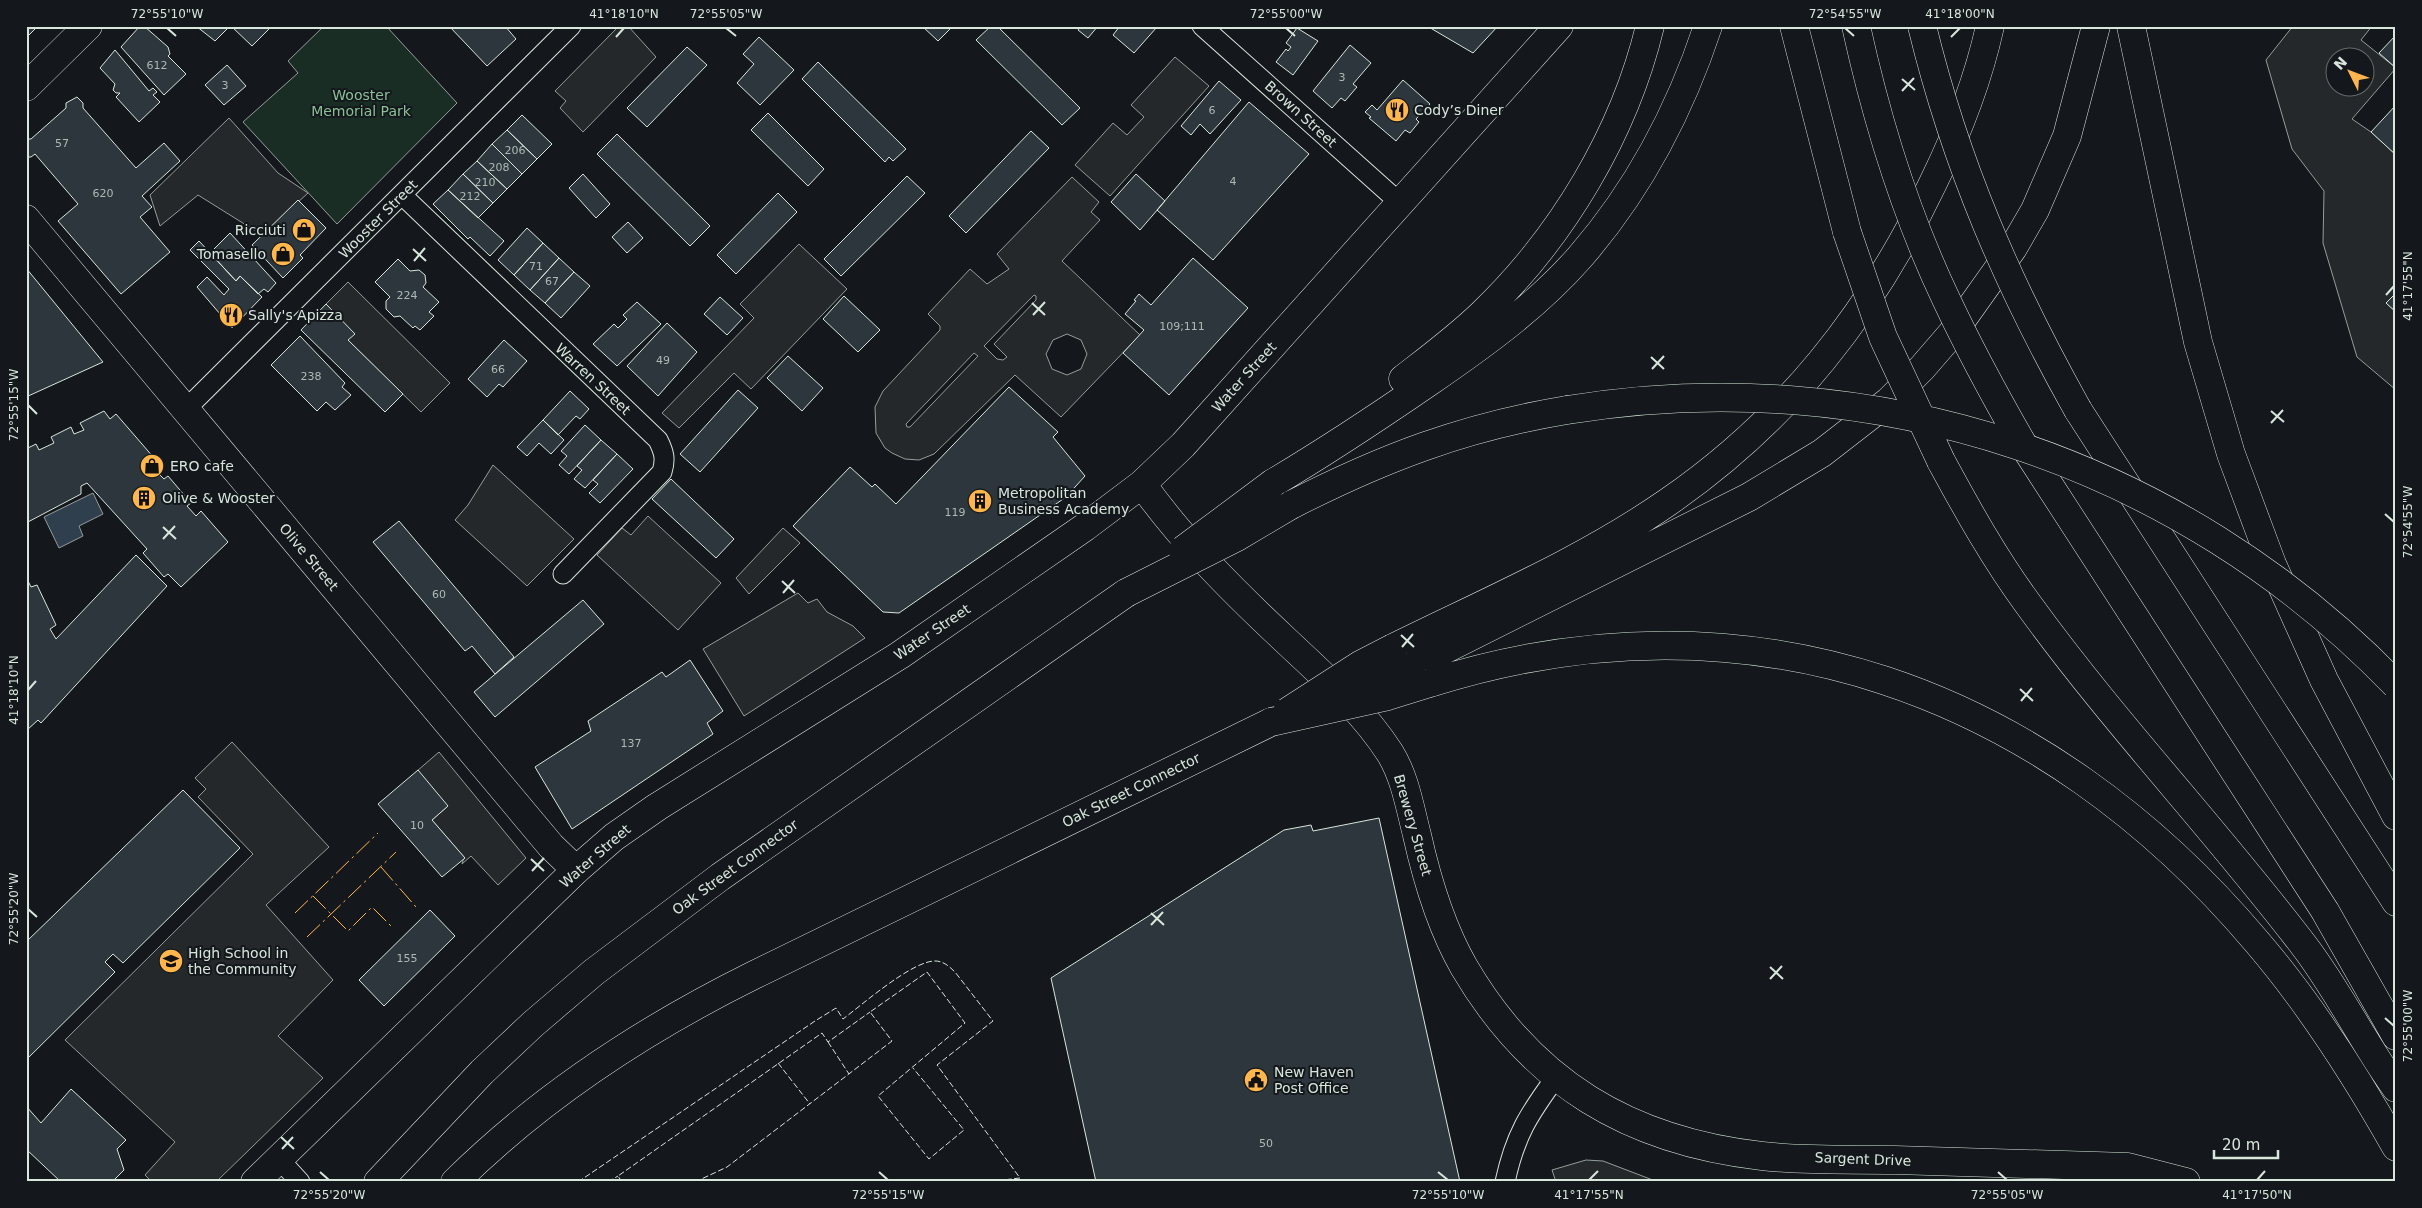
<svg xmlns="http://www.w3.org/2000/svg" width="2422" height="1208" font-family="'DejaVu Sans',sans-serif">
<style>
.green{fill:#1a2d24;stroke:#939e99}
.parking{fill:#24282b;stroke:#939e99;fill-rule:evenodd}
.water{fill:#2f3f4d;stroke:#939e99}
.building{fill:#2c363c;stroke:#d8e6dc}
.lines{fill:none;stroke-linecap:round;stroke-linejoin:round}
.street-casing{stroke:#d8e6dc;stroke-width:21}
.secondary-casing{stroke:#d8e6dc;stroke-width:29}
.primary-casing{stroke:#d8e6dc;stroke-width:29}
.highway-casing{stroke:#d8e6dc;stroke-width:29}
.street{stroke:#14181c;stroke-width:19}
.secondary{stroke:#14181c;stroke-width:28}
.primary{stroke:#14181c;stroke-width:28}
.highway{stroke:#14181c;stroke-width:28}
.highway-bridge-casing{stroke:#d8e6dc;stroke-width:29;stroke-linecap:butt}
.highway-bridge{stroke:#14181c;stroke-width:28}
.fence{stroke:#d8e6dc;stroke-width:1;stroke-dasharray:6 2.5;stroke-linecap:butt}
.power{stroke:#ffb74d;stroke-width:1;stroke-dasharray:18 4 2.5 4;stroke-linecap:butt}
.ticks{fill:none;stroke:#d8e6dc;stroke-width:2}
.labels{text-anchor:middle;stroke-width:4;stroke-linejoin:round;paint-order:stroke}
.number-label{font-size:11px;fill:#adbab4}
.park-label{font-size:14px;fill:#8ac095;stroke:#14181c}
.poi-label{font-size:14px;fill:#d8e6dc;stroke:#14181c;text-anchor:start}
.street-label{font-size:14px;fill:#d8e6dc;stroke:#14181c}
.neatline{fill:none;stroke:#d8e6dc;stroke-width:2}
.ticks-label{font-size:12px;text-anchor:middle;fill:#d8e6dc}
</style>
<rect width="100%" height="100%" fill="#14181c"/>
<path class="green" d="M324,26h62l71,77 -120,121 -94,-102 55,-49 -10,-12z"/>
<path class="parking" d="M619,26h9l28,31 -73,75 -23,-24 6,-7 -11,-10z
M2293,26h79l-11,14 35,28 -44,51 19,13 25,23v138l-10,10 10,9v78l-39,-33 -34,-114 1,-52 -32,-42 -26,-89zM2334,58h30v30h-30z
M1175,57l34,29 -99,110 -35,-31 38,-42 14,12 17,-18 -13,-12z
M229,118l49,55 30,20 -46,42 -64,-40 -38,31 -10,-31z
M1072,177l27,25 -8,10 9,8 -38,41 78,74 -79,82 -46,-42 -81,79 -15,6 -14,-1 -13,-6 -7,-5 -9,-15 -1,-26 8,-16 57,-61v-4l-12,-12 42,-45 17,15 22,-15 -12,-15zM1034,295l2,1v4l-42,44 13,13 -4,3 -6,-1 -13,-13zM1067,334l14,6 6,14 -6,15 -14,6 -15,-6 -6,-15 7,-14zM974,353l4,3 -68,71h-3l-1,-3z
M799,244l48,45 -96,100 -17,-16 -55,55 -17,-15 92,-95 -14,-14z
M348,282l102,101 -29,29 -73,-72 -22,-36z
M493,465l81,74 -47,47 -72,-66 13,-15z
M648,516l73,67 -43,47 -81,-75 25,-27 9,7z
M783,528l17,15 -51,51 -13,-16z
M798,593l10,10 9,-4 10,13 26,14 12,12 -121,78 -41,-67z
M232,742l97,105 -63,58 67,75 -55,56 45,42 -107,104h-64l-7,-7 30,-33 -110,-102 188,-186 -55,-57 8,-8 -11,-11z
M439,752l87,106 -28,27 -27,-29 -9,8 2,-7 -32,-37 15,-13 -30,-36z
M1586,1160l17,1 55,21h-102l-4,-12z"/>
<path class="water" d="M93,493l10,21 -24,12 4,10 -24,12 -15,-31z"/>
<path class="building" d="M26,26h12l-12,12z
M140,26h4l24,21 2,7 -2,2 18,18 -22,21 -43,-48z
M196,26h34l-15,15z
M231,26h38l1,2 -18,18z
M449,26h56l11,13 -29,27z
M922,26h31l-15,15z
M991,26h6l83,82 -18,17 -86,-85z
M1081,26h17l-10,12 -10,-8z
M1120,26h36l1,1 -23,26 -21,-18z
M1427,26h71l-25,27z
M1297,28l21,13 -25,34 -17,-13 10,-13 2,2 3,-4 -5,-4z
M2396,35v33l-17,-15z
M759,37l35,33 -34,35 -23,-22 17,-19 -11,-10z
M1350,45l21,18 -18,21 4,3 -12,14 -4,-3 -9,10 -19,-17z
M687,47l20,18 -60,62 -20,-19z
M115,50l34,41 4,-3 4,4 -4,3 7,7 -21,20 -23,-25 4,-4h-4l-3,-3 2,-6 -15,-16z
M818,62l88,87 -13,12 -4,-4 -4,5 -83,-83z
M227,65l19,21 -22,19 -19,-20z
M1403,80l27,24 -14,15 3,3 -9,11 -5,-3 -9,11 -27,-23 2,-1 -6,-5 7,-7 5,5z
M1219,81l22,19 -31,34 -10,-10 -9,11 -10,-9z
M77,97l6,6v5l53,60 28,-25 16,18 -38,35 10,11 -12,10 30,35 -49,42 -63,-73 20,-17 -43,-50 -4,3h-5v-18h5l35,-31v-5z
M1249,102l60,52 -96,106 -56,-50z
M2396,105v50l-25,-23z
M768,113l56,56 -16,17 -57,-56z
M522,115l30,29 -15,15 -30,-29z
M507,130l30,29 -15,15 -30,-30z
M1031,131l18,17 -83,85 -17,-17z
M617,134l93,92 -20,20 -93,-92z
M492,144l30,30 -15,15 -30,-28z
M477,161l30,28 -14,14 -30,-29z
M463,174l30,29 -15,15 -30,-28z
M583,174l27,30 -14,14 -27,-30z
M1136,174l29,27 -25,29 -29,-28z
M907,176l18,17 -84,83 -17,-17z
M448,190l56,51 -14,15 -20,-19 -2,2 -35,-35z
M778,193l19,19 -61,62 -19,-19z
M298,200l28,28 -26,27 3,3 -20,20 -31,-33z
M628,222l15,16 -16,15 -15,-16z
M527,228l16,15 -29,32 -16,-15z
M230,233l46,50 -8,9 -4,-3 -6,5 -18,-18 -4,5 -26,-28z
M199,241l37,40 4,-5 22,21 -30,31 -35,-41 10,-10 17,18 5,-6 -39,-39z
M543,243l16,15 -29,32 -16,-15z
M559,258l15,14 -29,31 -15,-13z
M1193,258l55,50 -79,87 -46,-42 21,-23 -19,-16 11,-13 -2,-1 5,-6 12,11z
M398,259l12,12 9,-1 6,5 1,8 -3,4 16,15 -10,10 5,4 -14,14 -5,-4 -2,2 -13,-12 -6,1 -8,-8v-8l4,-4 -15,-15z
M26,268l77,94 -77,35z
M574,272l16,14 -29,32 -16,-15z
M2396,293v19l-10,-9z
M844,296l36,34 -22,22 -35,-33z
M720,297l23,21 -16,17 -23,-21z
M637,302l24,22 -44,42 -24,-22 21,-20 4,4 9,-9 -4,-4z
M326,304l29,30 -7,6 55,54 -18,18 -84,-82z
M667,323l30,29 -39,44 -31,-30z
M300,336l45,47 -3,4 9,8 -16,15 -9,-8 -9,9 -46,-46z
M504,340l23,21 -24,26 -4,-3 -12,13 -19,-18z
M788,356l35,32 -21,23 -35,-33z
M1009,387l49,45 -5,5 32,39 -19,21 -167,116 -16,-1 -90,-86 57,-59 22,20 3,-3 21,20z
M738,390l20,18 -58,64 -20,-18z
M570,391l19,18 -9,10 -4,-3 -18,19 -15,-15z
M104,411l6,8 6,-5 45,52 -5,5 8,8 4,-3 23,27 -4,3 9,10 5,-5 27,31 -47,45 -13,-13 -4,3 -21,-24 4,-4 -60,-66 -6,3v8l-55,29v-74l10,-5 3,6 15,-7 -3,-6 20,-10 3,7 10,-4 -4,-7z
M543,420l21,20 -13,14 -12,-11 -12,13 -10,-9z
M585,425l16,15 -32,34 -10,-9 8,-9 -6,-5z
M601,440l16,14 -32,34 -11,-9 8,-9 -5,-4z
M617,454l16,15 -33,34 -11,-10 9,-9 -5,-4z
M671,479l63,60 -18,19 -64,-59z
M399,521l115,136 -19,17 -23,-28 -7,5 -92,-109z
M136,555l31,31 -126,137 -3,-3 -12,11v-154l5,10 6,-2 19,40 -6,4 6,10z
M583,600l21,24 -109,93 -21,-25z
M690,660l33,51 -16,12 6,11 -141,95 -37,-62 56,-36 -3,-10 74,-49 4,5z
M418,770l30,36 -16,14 33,38 -23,19 -64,-73z
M183,790l57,58 -117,115 -10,-9 -8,8 10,10 -89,88v-118z
M1379,818l81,364h-364l-45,-204 233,-148 27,-5 2,6z
M430,910l25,26 -71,70 -25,-26z
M71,1089l55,51 -9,9 7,21 -12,12h-51l-35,-33v-43l15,17z"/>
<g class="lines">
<g class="street-casing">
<path id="street" d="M1202,26l198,177
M402,195l256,245c6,12 8,19 4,32l-99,102
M185,410l386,-384
M279,1159l21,23
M1505,1182c10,-47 24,-68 51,-105"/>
</g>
<g class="secondary-casing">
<path id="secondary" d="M26,87l62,-61
M26,219l525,627 25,24"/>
</g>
<g class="primary-casing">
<path id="primary" d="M1142,484c40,56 89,105 139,152 39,37 80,72 109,117 15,24 20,55 27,82 10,45 24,92 47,132 68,116 165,174 298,189 43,5 89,3 133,4 78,2 156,4 233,7l58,15
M255,1182l321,-312 38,-33 43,-30 243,-152 185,-128 57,-43 41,-39 376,-419"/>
</g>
<g class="highway-casing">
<path id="highway" d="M1794,26l53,206
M2131,26l67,316 33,112 41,110 52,116 72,136
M1403,379c27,-21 54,-41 79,-65 80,-77 142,-180 168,-288
M2078,410l318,492
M2022,443l303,468 71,125
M1941,461c27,50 54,98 87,143 86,119 188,226 277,343 34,45 58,95 91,141
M1273,483c54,-32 105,-66 156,-101 54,-37 108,-76 151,-125 59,-68 100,-146 128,-231
M1291,505c92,-47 173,-78 276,-95
M1393,648c93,-46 190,-87 275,-146 120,-83 203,-189 265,-319 25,-51 45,-102 57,-157
M1412,666l337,-169 73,-44 67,-52 33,-33 32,-37 59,-83 22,-38 32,-74 29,-110
M1430,683c320,-101 614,7 827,259 53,62 99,134 139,205
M378,1182l104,-110 51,-48 61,-52 126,-95 406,-284
M455,1182c87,-86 190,-153 299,-207l517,-253"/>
</g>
<use href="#street" class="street"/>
<use href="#secondary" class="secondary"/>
<use href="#primary" class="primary"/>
<use href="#highway" class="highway"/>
<g class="highway-bridge-casing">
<path id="highway-bridge" d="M1856,26c20,91 50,189 90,273 23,49 49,97 76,144
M1922,26c34,140 86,259 156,384
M1847,232l36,105 58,124
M1567,410c306,-50 613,51 829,275
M1183,550l90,-67
M1126,593l111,-56 54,-32
M1359,689l53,-23
M1287,712l73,-47 33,-17
M1271,722l117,-26 42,-13"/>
</g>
<use href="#highway-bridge" class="highway-bridge"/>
<path class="fence" d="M828,1042l21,32
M778,1063l32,41
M578,1182l237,-161 21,-13 7,11c20,-15 69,-58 92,-58 8,0 14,5 20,11l38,49 -56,44 83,113 -34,4
M608,1182l10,-6
M622,1182l-4,-6 204,-143 6,9 42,-30
M695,1182l32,-15 165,-126 -22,-29 57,-40 38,51 -87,73 51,63 35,-29 -51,-62"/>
<path class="power" d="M381,867l35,40
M313,896l35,35 24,-24 21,21
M295,913l83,-80
M307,937l89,-85"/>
</g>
<path class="ticks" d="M167,28l9,8M726,28l10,8M1286,28l9,8M1845,28l9,8M616,37l8,-9M1951,37l9,-9M1902,79l13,11M1902,91l12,-13M413,249l13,12M414,261l11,-13M2386,295l8,-9M1032,303l13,12M1033,315l12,-13M1651,357l13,12M1652,369l12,-13M28,405l9,9M2271,411l13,11M2271,423l12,-13M2385,514l9,8M163,527l13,12M163,539l12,-13M782,581l13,12M783,593l11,-13M1401,635l13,12M1402,647l11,-13M2020,689l13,12M28,690l8,-9M2021,701l11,-13M531,859l13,12M532,871l12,-13M28,909l9,8M1151,913l13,12M1151,925l12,-13M1770,967l13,12M1770,979l12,-13M2385,1018l9,8M281,1137l13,12M282,1149l11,-12M320,1172l9,8M879,1172l9,8M1438,1172l10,8M1998,1172l9,8M1589,1180l9,-9M2257,1180l8,-9"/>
<defs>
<g id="restaurant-disc" transform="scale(1.25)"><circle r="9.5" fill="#ffb74d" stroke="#14181c"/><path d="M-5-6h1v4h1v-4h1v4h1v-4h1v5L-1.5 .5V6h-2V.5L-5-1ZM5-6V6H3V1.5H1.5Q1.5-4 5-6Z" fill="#111"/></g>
<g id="shop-disc" transform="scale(1.25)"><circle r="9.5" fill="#ffb74d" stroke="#14181c"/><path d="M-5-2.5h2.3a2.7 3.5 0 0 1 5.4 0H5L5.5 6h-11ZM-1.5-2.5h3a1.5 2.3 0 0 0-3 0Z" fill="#111"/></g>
<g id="building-disc" transform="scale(1.25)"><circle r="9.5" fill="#ffb74d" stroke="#14181c"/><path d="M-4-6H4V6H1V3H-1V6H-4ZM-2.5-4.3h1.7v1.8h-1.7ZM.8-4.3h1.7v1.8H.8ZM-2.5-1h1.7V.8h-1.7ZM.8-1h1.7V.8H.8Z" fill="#111"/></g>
<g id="school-disc" transform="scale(1.25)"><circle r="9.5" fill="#ffb74d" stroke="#14181c"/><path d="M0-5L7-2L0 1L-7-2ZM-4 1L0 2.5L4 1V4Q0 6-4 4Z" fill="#111"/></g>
<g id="civic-disc" transform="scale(1.25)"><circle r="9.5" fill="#ffb74d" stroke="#14181c"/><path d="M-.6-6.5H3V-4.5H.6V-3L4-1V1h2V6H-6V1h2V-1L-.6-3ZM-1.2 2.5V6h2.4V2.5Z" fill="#111"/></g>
</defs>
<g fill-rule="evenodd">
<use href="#restaurant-disc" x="1397" y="110"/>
<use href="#shop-disc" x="304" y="230"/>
<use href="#shop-disc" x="283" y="254"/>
<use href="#restaurant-disc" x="231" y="315"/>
<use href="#shop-disc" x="152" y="466"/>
<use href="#building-disc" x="144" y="498"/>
<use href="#building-disc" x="980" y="501"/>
<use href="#school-disc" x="171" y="961"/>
<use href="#civic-disc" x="1256" y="1080"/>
</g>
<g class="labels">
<g class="number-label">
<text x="157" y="69">612</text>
<text x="1342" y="81">3</text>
<text x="225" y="89">3</text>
<text x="1212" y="114">6</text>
<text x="62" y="147">57</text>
<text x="515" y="154">206</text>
<text x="499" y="171">208</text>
<text x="1233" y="185">4</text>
<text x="485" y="186">210</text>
<text x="103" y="197">620</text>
<text x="470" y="200">212</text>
<text x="536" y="270">71</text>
<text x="552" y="285">67</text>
<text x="407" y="299">224</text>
<text x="1182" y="330">109;111</text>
<text x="663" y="364">49</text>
<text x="498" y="373">66</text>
<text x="311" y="380">238</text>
<text x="955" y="516">119</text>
<text x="439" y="598">60</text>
<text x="631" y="747">137</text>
<text x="417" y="829">10</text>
<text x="407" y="962">155</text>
<text x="1266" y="1147">50</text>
</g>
<g class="park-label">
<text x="361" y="100">Wooster<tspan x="361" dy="16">Memorial Park</tspan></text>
</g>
<g class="poi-label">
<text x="1414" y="115">Cody’s Diner</text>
<text x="286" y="235" text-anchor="end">Ricciuti</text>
<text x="266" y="259" text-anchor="end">Tomasello</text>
<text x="248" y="320">Sally's Apizza</text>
<text x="170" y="471">ERO cafe</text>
<text x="998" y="498">Metropolitan<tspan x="998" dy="16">Business Academy</tspan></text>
<text x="162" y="503">Olive &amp; Wooster</text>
<text x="188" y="958">High School in<tspan x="188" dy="16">the Community</tspan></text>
<text x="1274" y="1077">New Haven<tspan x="1274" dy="16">Post Office</tspan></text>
</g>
<g class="street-label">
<text transform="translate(1301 114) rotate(42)" y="5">Brown Street</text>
<text transform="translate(378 219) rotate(-45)" y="5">Wooster Street</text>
<text transform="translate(1244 377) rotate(-48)" y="5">Water Street</text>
<text transform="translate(593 379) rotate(43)" y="5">Warren Street</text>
<text transform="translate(309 557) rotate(50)" y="5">Olive Street</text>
<text transform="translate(932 632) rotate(-34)" y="5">Water Street</text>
<text transform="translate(1131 790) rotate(-26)" y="5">Oak Street Connector</text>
<text transform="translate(1413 825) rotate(74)" y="5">Brewery Street</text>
<text transform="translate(595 856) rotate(-41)" y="5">Water Street</text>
<text transform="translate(735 867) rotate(-36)" y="5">Oak Street Connector</text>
<text transform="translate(1863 1159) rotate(2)" y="5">Sargent Drive</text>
</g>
</g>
<rect width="2422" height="1208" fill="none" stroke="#14181c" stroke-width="55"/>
<g transform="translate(2350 72) rotate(312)"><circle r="24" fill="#14181c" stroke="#626a69"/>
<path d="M0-4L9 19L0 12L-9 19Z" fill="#ffb74d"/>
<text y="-8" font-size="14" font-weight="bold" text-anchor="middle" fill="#d8e6dc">N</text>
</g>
<path d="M2214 1150v8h64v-8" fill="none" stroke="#d8e6dc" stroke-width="2.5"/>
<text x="2222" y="1150" font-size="15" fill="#d8e6dc" stroke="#14181c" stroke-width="4" paint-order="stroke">20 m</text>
<rect x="28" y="28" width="2366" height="1152" class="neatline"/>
<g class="ticks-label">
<text x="167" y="18">72°55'10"W</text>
<text x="624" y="18">41°18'10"N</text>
<text x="726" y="18">72°55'05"W</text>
<text x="1286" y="18">72°55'00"W</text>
<text x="1845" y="18">72°54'55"W</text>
<text x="1960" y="18">41°18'00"N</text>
<text transform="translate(2408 286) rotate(-90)" y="4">41°17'55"N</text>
<text transform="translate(14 405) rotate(-90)" y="4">72°55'15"W</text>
<text transform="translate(2408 522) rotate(-90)" y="4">72°54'55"W</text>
<text transform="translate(14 690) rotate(-90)" y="4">41°18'10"N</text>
<text transform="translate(14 909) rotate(-90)" y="4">72°55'20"W</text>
<text transform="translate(2408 1026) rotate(-90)" y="4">72°55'00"W</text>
<text x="329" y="1199">72°55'20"W</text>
<text x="888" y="1199">72°55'15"W</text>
<text x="1448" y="1199">72°55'10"W</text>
<text x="1589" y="1199">41°17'55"N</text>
<text x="2007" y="1199">72°55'05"W</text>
<text x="2257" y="1199">41°17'50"N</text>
</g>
</svg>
